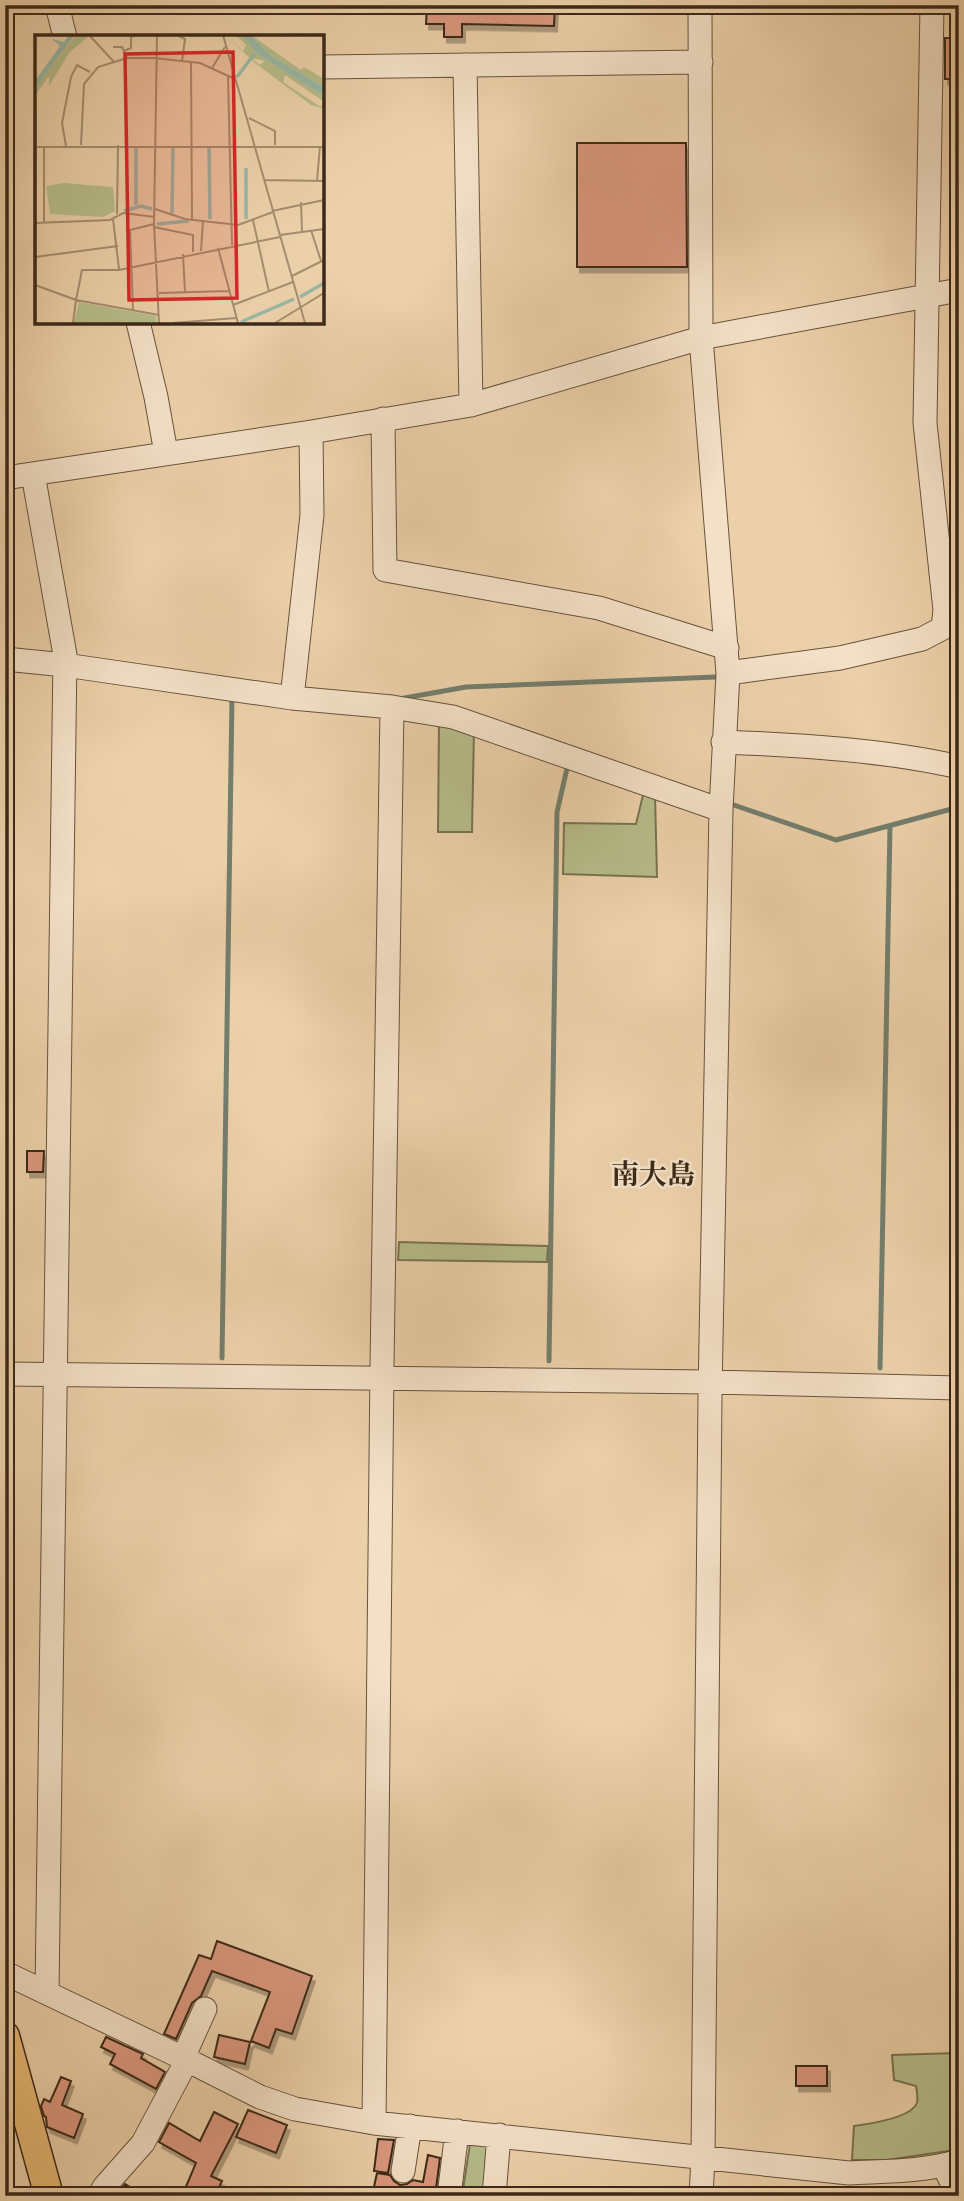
<svg xmlns="http://www.w3.org/2000/svg" width="964" height="2201" font-family="'Sorts Mill Goudy','Noto Serif JP',serif">
<style>
.green{fill:#b6bc8a;stroke:#787251;stroke-width:2}
.lines{fill:none;stroke-linecap:round;stroke-linejoin:round}
.stream{stroke:#737e6d;stroke-width:5}
.building{fill:#da977d;stroke:#3b2918;stroke-width:2;filter:url(#shadow)}
.minor-casing{stroke:#67533c;stroke-width:25}
.major-casing{stroke:#3b2918;stroke-width:31}
.minor{stroke:#f3e0c7;stroke-width:23}
.major{stroke:#e6b874;stroke-width:28}
.labels{text-anchor:middle;stroke-width:5;stroke-linejoin:round;paint-order:stroke}
.quarter-label{font-size:28px;font-weight:bold;fill:#3b2918;stroke:#f3e0c7}
.inset-river{fill:none;stroke:#99b7a5;stroke-width:3.5}
.inset-road{fill:none;stroke:#a58d6f;stroke-width:2}
.view{fill:#d62828;fill-opacity:0.15;stroke:#d62828;stroke-width:3.5}
.inset-edge{fill:none;stroke:#3b2918;stroke-width:3.5}
</style>
<defs>
<filter id="shadow"><feDropShadow dx="3" dy="5.5" stdDeviation="0" flood-color="#0004"/></filter>
</defs>
<rect width="100%" height="100%" fill="#ecd0a9"/>
<filter id="stains"><feTurbulence type="fractalNoise" baseFrequency=".00286" numOctaves="4"/><feColorMatrix values="0 0 0 0 .2 0 0 0 0 .09 0 0 0 0 .02 0 0 0 .5 -.17"/></filter>
<radialGradient id="worn" r=".72"><stop offset=".6" stop-color="#630" stop-opacity="0"/><stop offset="1" stop-color="#630" stop-opacity=".3"/></radialGradient>
<path class="green" d="M439,721l35,9 -2,102h-34z
M644,791l11,4 2,82 -94,-3 1,-51 72,1z
M399,1242l149,4 -1,16 -149,-2z
M957,2053l-2,97 -68,10h-35l2,-34c15,-2 57,-8 63,-23 1,-5 0,-12 -1,-17l-22,-6 -2,-25z
M470,2144l26,2 -4,50h-30z"/>
<g class="lines">
<path class="stream" d="M399,699l67,-12 250,-10
M731,807v-3l105,36 123,-33
M222,1358l10,-661
M549,1361l8,-549 11,-48
M880,1368l10,-542"/>
</g>
<path class="building" d="M427,5l128,1 -1,20 -92,-2v13h-18v-13h-18z
M945,38h14v41h-14z
M577,143h109l1,124h-110z
M27,1151h17l-1,21h-16z
M217,1941l95,35 -20,58 -16,-5 -7,19 -18,-7 19,-49 -58,-21 -11,25 -9,7 -16,36 -12,-5 35,-79 12,4z
M219,2035l31,7 -5,22 -31,-7z
M106,2037l37,17 -2,4 24,14 -9,17 -46,-25 5,-10 -14,-7z
M796,2066h31v20h-31z
M61,2077l10,4 -9,24 21,9 -9,24 -27,-11 -1,-10 -2,-1 -3,-10 3,-7 6,3z
M248,2110l39,15 -11,28 -40,-16z
M214,2112l24,12 -27,52 11,5 -7,15h-33l14,-33 -37,-21 10,-19 31,18z
M378,2139l16,1 -6,33 -14,-2z
M428,2155l12,3 -5,38h-63l5,-23 13,2 4,6 6,4 7,-1 6,-4 10,2z
M125,2184l20,12h-30z"/>
<g class="lines">
<g class="minor-casing">
<path id="minor" d="M57,5l8,32
M700,5l1,333 27,335 -7,137 -11,584 -7,764 -2,38
M465,65l6,340
M322,67l379,-5
M138,322l18,75 10,56
M383,419l2,151 214,38 128,40
M33,474l32,181 -18,1338
M5,478l306,-46 160,-27 230,-67 258,-48
M5,659l60,6 227,33 100,9 61,10 268,93
M728,673l112,-15 82,-19 21,-11 2,-18 -20,-187 7,-418
M292,698l20,-183 -1,-83
M723,742c76,3 162,8 236,25
M5,1374l706,8 248,6
M5,1973l178,85 77,39 35,12 79,14 475,50c37,-2 74,-1 110,-12
M183,2058l22,-49
M374,2123l8,-757 10,-659
M944,2166l14,30
M403,2171l7,-45
M99,2196l6,-10 38,-43 44,-83
M449,2196l8,-65
M494,2196l5,-61"/>
</g>
<g class="major-casing">
<path id="major" d="M5,2036l44,160"/>
</g>
<use href="#minor" class="minor"/>
<use href="#major" class="major"/>
</g>
<g class="labels">
<g class="quarter-label">
<text x="653" y="1184">南大島</text>
</g>
</g>
<g transform="translate(35 35)">
<rect width="289" height="289" fill="#ecd0a9"/>
<path d="M41,0h14l-21,18 -20,33v-10l-12,17 -2,-5zM190,0l18,16 3,-6 -10,-10h7l12,16 -4,7 9,7 5,-4 -13,-3 5,-5 67,43v13l-13,-4 -56,-42zM250,40l38,26 -2,6 -38,-25zM216,0l50,35 3,-3 20,12v8l-54,-32zM29,148l49,4 2,24 -12,6 -53,-3 -4,-28zM44,267l77,14 1,7h-83z" fill="#b6bc8a" fill-rule="evenodd"/>
<path d="M34,0h6l-38,51 1,8 -3,-13 25,-35 -8,-7 12,3zM208,0h8l19,20 54,32v9l-68,-43z" fill="#99b7a5"/>
<path class="inset-river" d="M202,42l18,-24M174,113l1,71M101,170v-57M89,176l17,-5 11,3M137,178l1,-65M211,184v-51M122,189l32,-3M265,262l24,-14M206,287l53,-23"/>
<path class="inset-road" d="M122,0l-3,189 5,99M142,0l8,4 -3,22M188,0l82,288M55,1l24,26M78,12h9l5,11M89,16l7,-3v-11l6,-2M156,27l1,158M177,33l13,-21M193,41l4,169M214,83l26,13v14M46,110l3,-61 14,-17 29,-9h27l46,5 35,16M31,111l-4,-23 9,-46 6,-12 13,7M0,112h289M9,112v76M229,145l60,1M282,146l3,-35M266,167l1,29M120,174l30,10 53,6 35,-13M237,176l52,-11M82,179l1,-69M78,184l6,50M218,185l16,72M0,188l75,-3 13,-7 32,4M119,192l39,8v17M276,195l10,31M245,200l44,-6M183,213l20,75M166,216l2,-30M148,219l2,38M0,222l83,-11M257,241l32,-16M0,244v-56M0,250l41,15 -3,23M124,258l70,-2M198,270l60,-23M98,275l-3,-80 24,-6M124,280l-83,-15 6,-30h37l161,-33M138,288l63,-5M240,288l49,-30"/>
<path class="view" d="M198,17l4,246 -108,2 -4,-246z"/>
<rect width="289" height="289" class="inset-edge"/>
</g>
<rect width="964" height="2201" fill="none" stroke="#ecd0a9" stroke-width="28"/>
<rect x="7" y="7" width="950" height="2187" fill="none" stroke="#3b2918" stroke-width="3.5"/>
<rect x="14" y="14" width="936" height="2173" fill="none" stroke="#3b2918" stroke-width="2"/>
<rect width="100%" height="100%" filter="url(#stains)"/>
<rect width="100%" height="100%" fill="url(#worn)"/>
</svg>
